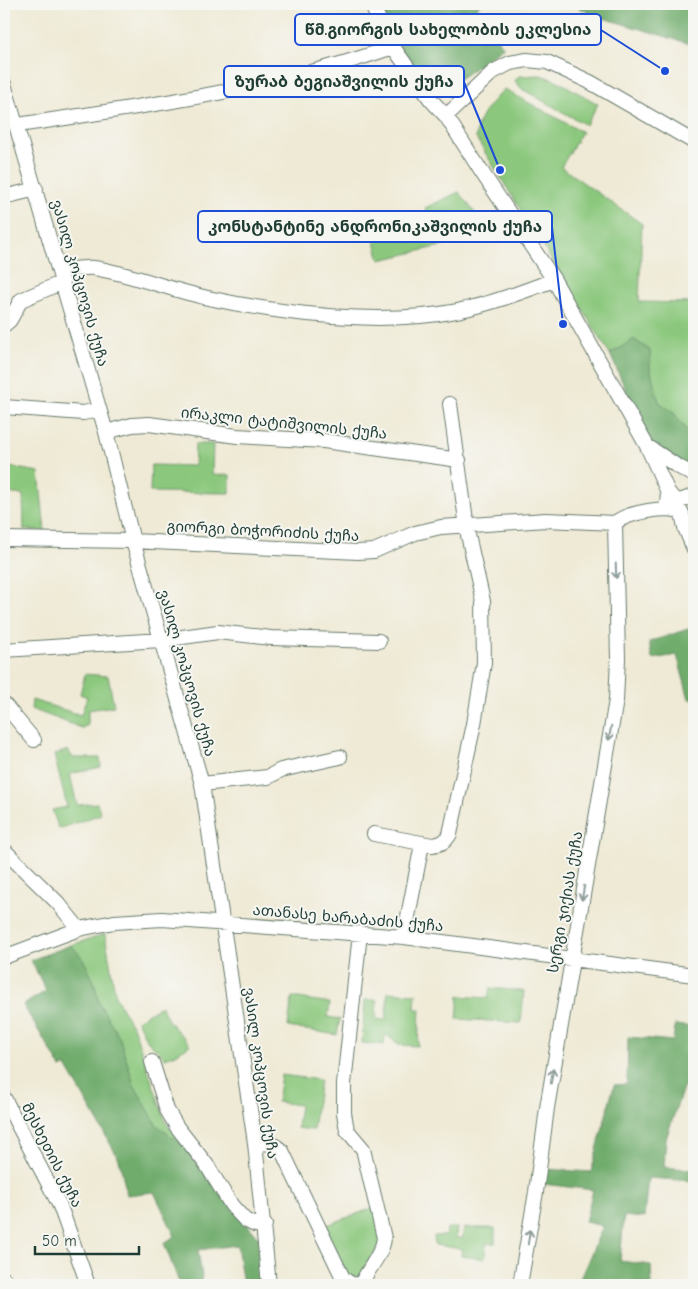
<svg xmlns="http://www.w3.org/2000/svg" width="698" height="1289" font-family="'Comic Neue','Noto Sans Georgian',sans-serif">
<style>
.green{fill:#8bc87d;stroke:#558258}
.forest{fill:#70ac6c;stroke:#487450}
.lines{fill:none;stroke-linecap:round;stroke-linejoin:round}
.minor-casing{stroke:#687a6c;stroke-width:16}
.minor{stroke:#fff;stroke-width:14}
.oneway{stroke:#8f9e9a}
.labels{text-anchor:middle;stroke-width:4;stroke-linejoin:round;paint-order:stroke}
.street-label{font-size:15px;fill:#1f3d34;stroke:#f6f6f2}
.leader{fill:none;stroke:#1d4ed8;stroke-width:2}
.callout-dot{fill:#1d4ed8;stroke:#f6f6f2;stroke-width:2}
.callout{fill:#f6f6f2;stroke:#1d4ed8;stroke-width:2}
.callout-label{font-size:16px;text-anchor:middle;font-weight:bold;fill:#1f3d34}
</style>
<rect width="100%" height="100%" fill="#f6f6f2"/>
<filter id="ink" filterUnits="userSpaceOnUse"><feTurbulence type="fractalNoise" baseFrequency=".02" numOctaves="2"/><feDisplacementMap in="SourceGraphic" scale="10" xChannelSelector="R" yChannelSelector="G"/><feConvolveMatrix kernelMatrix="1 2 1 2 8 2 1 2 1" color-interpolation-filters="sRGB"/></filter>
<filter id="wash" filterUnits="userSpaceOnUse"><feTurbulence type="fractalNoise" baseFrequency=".0096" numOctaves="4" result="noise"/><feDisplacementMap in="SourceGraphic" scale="20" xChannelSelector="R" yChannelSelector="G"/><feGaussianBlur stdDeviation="1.12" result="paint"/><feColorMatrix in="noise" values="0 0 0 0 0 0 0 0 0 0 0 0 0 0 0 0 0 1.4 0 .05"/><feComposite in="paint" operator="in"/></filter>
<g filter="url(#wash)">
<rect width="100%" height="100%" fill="#efead5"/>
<path class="green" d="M540,75l16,5 42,24 -12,21 -64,-36 -7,-8 4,-5z
M504,89l78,43 -21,35 81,57 -3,78 55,1v137l-20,-27 -15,-11 -9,-34v-18l-16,-10 -24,14 -134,-216c0,-21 15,-35 28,-49z
M459,192l18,23 -17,8 4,8 -13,3 4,9 -75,17 -8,-29 15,-1 -2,-9 14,-4 5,16 29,-6 -8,-19z
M195,444h18l-1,31h18v18l-80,-1 1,-27 43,1z
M4,466l35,6 6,59 -21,-1 -1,-35 -16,-2 -1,18h-2z
M85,674l23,2 6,30 -26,4v15l-6,3 -51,-19 1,-9 49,15 6,-18 -7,-3z
M68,750l5,8h27l1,9 -31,7 7,31 20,-2 4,11 -42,15 -7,-19 15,-3 -13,-52z
M105,934l11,64 18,31 32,94 18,23 -27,-20 -23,-41 -14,-46 -21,-36 -5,-21 -11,-23 -12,-14z
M490,988l34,3 -3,32 -64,-4 2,-23 29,2z
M388,992l28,2 -1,15h5l-2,37 -18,-1 -15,-11 -1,11 -22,-2 3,-43h12l-1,19 10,1z
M292,997l38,6 -2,14 12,2 -3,16 -49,-8z
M162,1005c3,18 18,26 28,40l-14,9 -11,4 -19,-19 -9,-19z
M281,1075l39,5 -7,50 -16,-2 3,-23 -23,-3z
M375,1207l7,35 -22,35h-11l-27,-50z
M447,1228h10l-1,9 6,2 2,-11h31v15l-9,1 -1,15 -24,-3 1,-7 -27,-4 -1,-9h12z"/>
<path class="forest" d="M377,4h103l-6,8 30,35c-15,9 -44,35 -58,38 -29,6 -59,-60 -69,-81z
M572,4h122v41l-101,-30z
M634,339l16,12v17l9,34 15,11 20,27v31l-45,-28 -39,-89z
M694,627v72h-5l-12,-44 -25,4 -3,-17z
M71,945l12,14 11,23 5,21 21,36 14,46 23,40 27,21 77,95 2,42 -20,2 -6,-40 -39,5 5,34 -23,1 -16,-42 11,-7 -21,-44 -27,3 -8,-36 -53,-93 -5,2 -38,-63 23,-14 -15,-31z
M675,1025l19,2v60l-10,-2 -18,54 -2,28 30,3v11l-46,-3 -4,40 -20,-2 -4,45 31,4 1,20h-63l1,-2 -10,-4 23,-53 -18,-4 8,-32 -50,-6 1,-15 47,3 23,-87 13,-1 1,-47 45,4z"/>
</g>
<g filter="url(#ink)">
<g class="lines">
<g class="minor-casing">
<path id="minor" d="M371,4l22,43 38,53 15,16 35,55 73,109 93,166 21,46 -1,12 -3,5
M4,84l102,348 27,109 69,243 53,359 14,142
M446,116l47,-44 17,-9 17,-3 20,2 43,20 104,60
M18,125c127,-19 253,-35 375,-78
M4,197l32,-8
M60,271c11,-1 23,-4 34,-3 38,6 76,22 114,30 74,16 174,28 249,13 33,-7 65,-19 97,-31
M4,325l6,-5 11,-20 42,-18
M4,407l79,6 16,-3
M106,432l26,-7 17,-1 88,12 87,5 135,19
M647,446l30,20 17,9
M668,492l5,6 7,3 13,-5
M615,523c11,-10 55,-19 67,-10l3,15 9,21
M4,539l129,2 225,11 16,-1 41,-18 26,-6 105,-7 69,3
M4,650l157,-10 57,-8 53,6 108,3
M4,704l30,36
M202,784l66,-7 13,-7 59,-13
M374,834l58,11c10,-1 13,-3 18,-11l24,-110 10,-61 -1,-62 -15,-66 -18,-131
M4,850l54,53 21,26
M360,933l-16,151v29l3,17 16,19 21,89c-1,16 -17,31 -23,47
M404,937l18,-93
M4,957l75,-28 35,-7 48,-3 242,18 290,38
M152,1062l15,48 10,17 29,37 26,42 13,14 10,5h10
M4,1098l56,108 28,79
M255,1143c12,0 19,0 27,8l61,127 8,6 9,1
M4,1279l2,6
M520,1285l16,-93 11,-84 69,-408 2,-41 -3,-136"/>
</g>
<use href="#minor" class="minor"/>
</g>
<defs><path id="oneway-shaft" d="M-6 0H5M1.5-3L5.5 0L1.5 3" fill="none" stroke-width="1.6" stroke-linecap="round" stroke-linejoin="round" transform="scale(1.25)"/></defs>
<g class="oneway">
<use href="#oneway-shaft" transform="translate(616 571) rotate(88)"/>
<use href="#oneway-shaft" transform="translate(610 733) rotate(100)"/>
<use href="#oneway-shaft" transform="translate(583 893) rotate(100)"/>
<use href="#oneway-shaft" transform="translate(552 1076) rotate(-81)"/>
<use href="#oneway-shaft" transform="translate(529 1237) rotate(-81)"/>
</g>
</g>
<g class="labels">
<g class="street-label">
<text transform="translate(80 283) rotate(74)" y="5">ვასილ კოპცოვის ქუჩა</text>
<text transform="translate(284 423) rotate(6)" y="5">ირაკლი ტატიშვილის ქუჩა</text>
<text transform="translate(263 531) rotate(3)" y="5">გიორგი ბოჭორიძის ქუჩა</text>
<text transform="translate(187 673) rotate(74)" y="5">ვასილ კოპცოვის ქუჩა</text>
<text transform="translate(565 902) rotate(-80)" y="5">სერგი ჯიქიას ქუჩა</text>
<text transform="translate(348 918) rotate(5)" y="5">ათანასე ხარაბაძის ქუჩა</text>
<text transform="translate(261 1073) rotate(82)" y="5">ვასილ კოპცოვის ქუჩა</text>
<text transform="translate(52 1155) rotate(63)" y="5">მესხეთის ქუჩა</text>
</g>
</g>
<path class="leader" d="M665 71L601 30M500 170L464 82M563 324L552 227"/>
<g class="callout-dot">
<circle cx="665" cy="71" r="5"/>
<circle cx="500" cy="170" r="5"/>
<circle cx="563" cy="324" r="5"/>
</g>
<g class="callout">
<rect x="295" y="14" width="306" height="31" rx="5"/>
<rect x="224" y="66" width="240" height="31" rx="5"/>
<rect x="198" y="211" width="354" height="31" rx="5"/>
</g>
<g class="callout-label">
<text x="448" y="35">წმ.გიორგის სახელობის ეკლესია</text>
<text x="344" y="87">ზურაბ ბეგიაშვილის ქუჩა</text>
<text x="375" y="232">კონსტანტინე ანდრონიკაშვილის ქუჩა</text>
</g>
<rect width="698" height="1289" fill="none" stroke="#f6f6f2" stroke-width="20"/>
<path d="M35 1246v8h104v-8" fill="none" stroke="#1f3d34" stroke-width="2.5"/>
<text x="42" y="1246" font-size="15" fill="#1f3d34" stroke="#f6f6f2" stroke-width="4" paint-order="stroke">50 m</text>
</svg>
